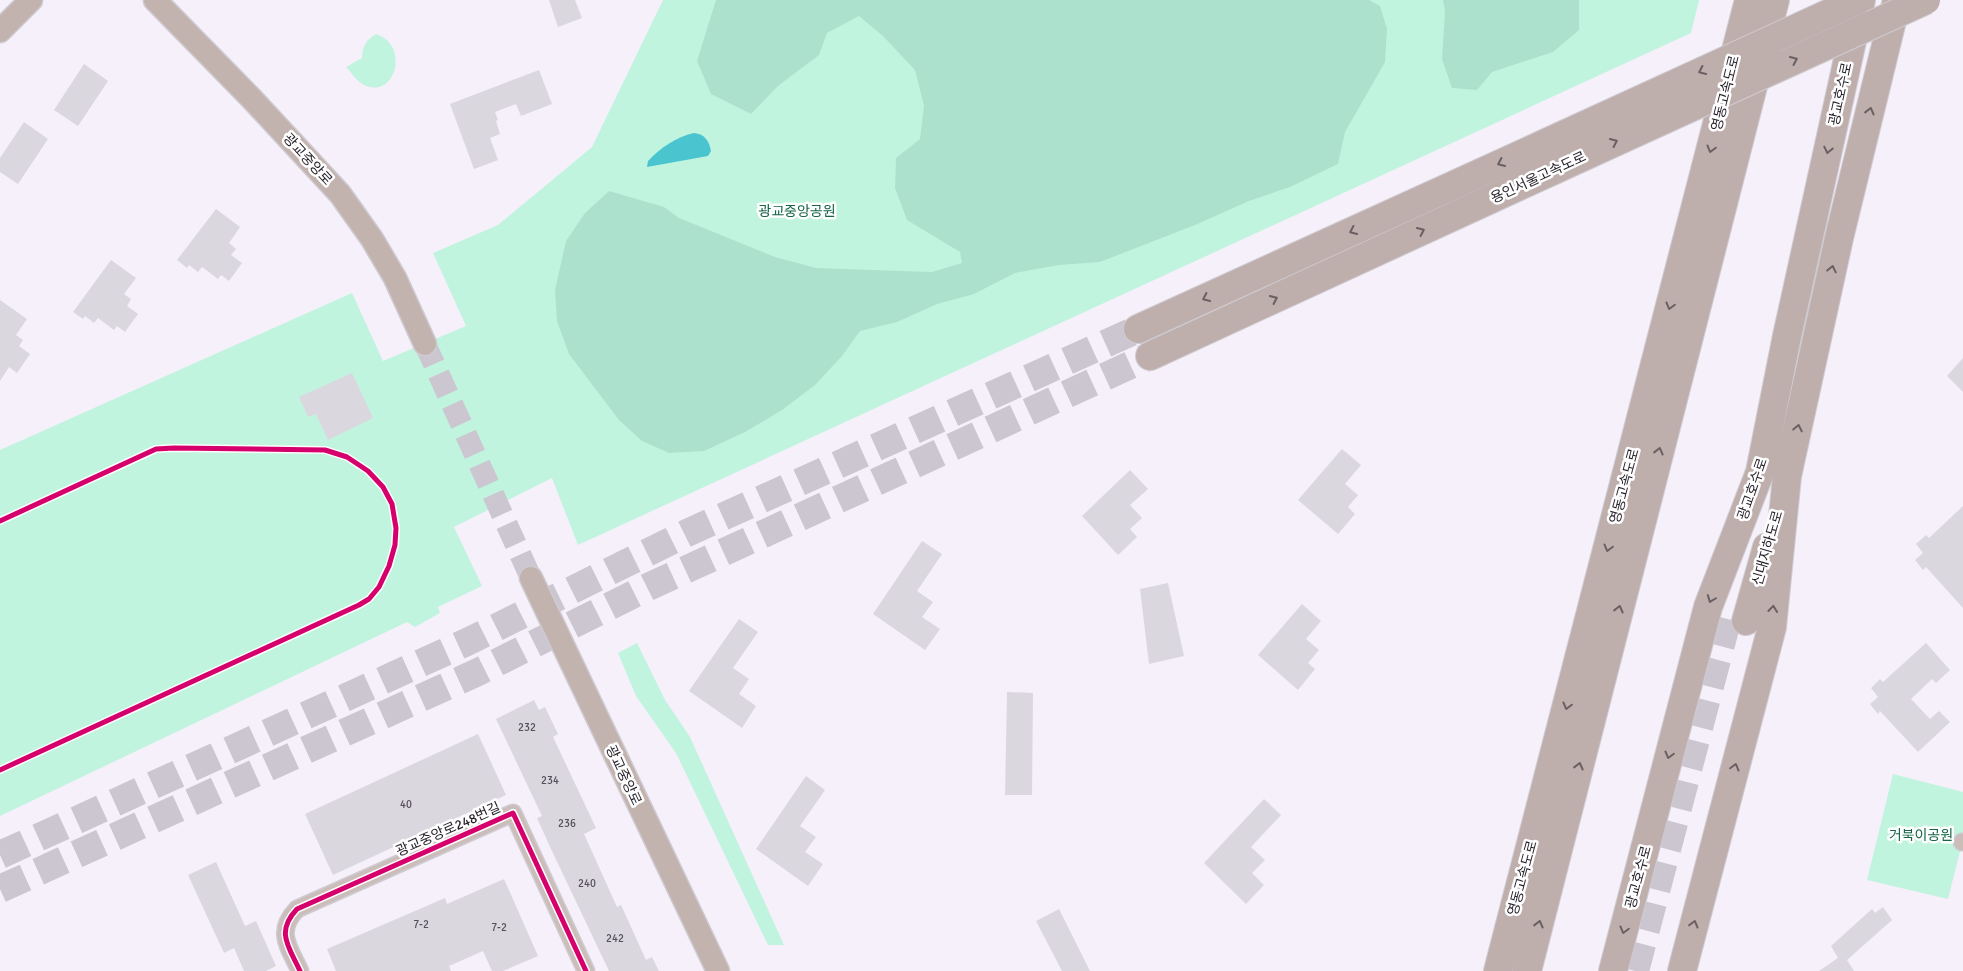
<svg xmlns="http://www.w3.org/2000/svg" width="1963" height="971" font-family="Signika,'Noto Sans KR',sans-serif">
<style>
.green{fill:#c0f4df}
.forest{fill:#ace2cd}
.water{fill:#4ac5cf}
.building{fill:#dbd7df}
.lines{fill:none;stroke-linecap:round;stroke-linejoin:round}
.secondary-tunnel{stroke:#cbc6cf;stroke-width:22;stroke-dasharray:22 11;stroke-linecap:butt}
.highway-tunnel{stroke:#cbc6cf;stroke-width:28;stroke-dasharray:28 14;stroke-linecap:butt}
.street-casing{stroke:#cfcbd2;stroke-width:19}
.secondary-casing{stroke:#cfcbd2;stroke-width:25}
.highway-casing{stroke:#cfcbd2;stroke-width:30}
.street{stroke:#cabdba;stroke-width:16}
.secondary{stroke:#c2b3af;stroke-width:22}
.highway{stroke:#bfafac;stroke-width:28}
.highway-bridge-casing{stroke:#cfcbd2;stroke-width:30;stroke-linecap:butt}
.highway-bridge{stroke:#bfafac;stroke-width:28}
.cycleway-casing{stroke:#fefefe;stroke-width:8}
.cycleway{stroke:#d6006c;stroke-width:5}
.oneway{stroke:#6a6063}
.labels{text-anchor:middle;stroke-width:5;stroke-linejoin:round;paint-order:stroke}
.number-label{font-size:11px;fill:#555058}
.street-label{font-size:14px;fill:#241f27;stroke:#fefefe}
.park-label{font-size:14px;fill:#166547;stroke:#fefefe}
</style>
<rect width="100%" height="100%" fill="#f5f0f9"/>
<path class="green" d="M663,0h1036l-8,33 -1113,512 -26,-67 -98,49 28,59 -44,21 2,6 -25,14 -8,-5 -407,194v-366l352,-157 31,68 83,-35 -33,-73 65,-28 94,-78z
M376,34c35,11 19,68 -14,50 -6,-4 -11,-12 -16,-17l16,-9c0,-11 4,-18 14,-24z
M637,643l28,57 25,37 94,208h-16l-92,-192 -40,-57 -18,-43z
M1893,774l70,18v47l-15,60 -81,-19z"/>
<path class="forest" d="M716,0h653l11,6 7,23 -2,33 -40,70 -7,32 -48,23 -41,14 -54,24 -95,37 -41,3 -44,8 -41,21 -37,10 -40,18 -37,9 -18,25 -27,29 -33,25 -37,22 -41,19 -35,2 -27,-12 -23,-21 -50,-66 -12,-33 -2,-31 11,-49 19,-28 24,-22 55,16 15,11 96,39 41,11 116,4 30,-9 -2,-11 -53,-32 -12,-32 1,-30 24,-19 4,-33 -9,-36 -32,-34 -24,-20 -32,17 -8,22 -41,31 -27,28 -40,-20 -14,-33z
M1443,0h136v30l-26,22 -61,20 -15,18 -25,-2 -10,-29 3,-48z"/>
<path class="water" d="M694,133c11,1 15,8 17,18l-3,5 -61,11 1,-6c12,-13 28,-24 46,-28z"/>
<path class="building" d="M549,0h26l7,18 -24,9z
M84,64l24,17 -30,45 -24,-16z
M539,70l13,34 -31,12 -5,-12 -21,8 3,8 -2,1 4,13 -10,4 8,22 -24,9 -24,-65z
M24,122l24,17 -30,45 -18,-12v-14z
M216,209l24,18 -11,16 7,6 -5,6 11,8 -13,18 -8,-6 -3,4 -16,-12 -4,5 -9,-7 -2,3 -10,-8z
M111,260l25,18 -12,16 7,5 -4,7 11,8 -13,18 -8,-6 -3,4 -16,-12 -4,5 -9,-7 -2,3 -10,-7z
M0,300l27,19 -11,16 7,5 -4,6 11,8 -13,19 -8,-6 -9,14z
M1963,358v34l-16,-16z
M352,373l21,45 -45,22 -12,-26 -8,3 -9,-20z
M1342,449l19,16 -16,19 13,11 -10,12 7,7 -17,20 -40,-34z
M1130,470l18,19 -18,16 12,13 -12,11 7,8 -19,18 -36,-39z
M1963,506v102l-37,-41 -3,3 -8,-10 8,-7 -7,-9 10,-9 3,3z
M922,541l20,13 -25,37 16,11 -11,15 18,12 -15,21 -52,-36z
M1168,583l16,73 -35,8 -9,-75z
M1302,604l19,17 -15,18 13,11 -11,13 7,6 -17,21 -40,-35z
M739,619l19,13 -25,36 16,11 -10,15 17,12 -14,22 -53,-37z
M1926,643l24,27 -14,13 -4,-4 -21,20 19,20 9,-8 11,11 -32,30 -38,-41 -2,3 -8,-10 8,-7 -7,-9 9,-9 3,3z
M1007,692l26,1 -1,102h-27z
M534,700l5,10 6,-3 13,27 -5,3 43,91 -12,6 33,73 4,-2 25,55 6,-3 7,14h-50l-58,-122 -14,-31 5,-2 -46,-97z
M478,734l28,61 -173,80 -28,-61z
M806,776l19,14 -25,36 16,11 -11,15 18,12 -15,22 -52,-37z
M1264,799l17,16 -30,32 14,13 -13,13 12,12 -18,19 -42,-41z
M216,862l29,64 11,-5 20,45 -10,5h-22l-10,-23 -10,5 -36,-78z
M504,879l34,77 -35,15h-11l-9,-20 -34,15 2,5h-115l-9,-22 118,-51 2,6z
M1883,907l9,13 -45,40 7,11h-35l19,-13 -7,-12 41,-37 3,4z
M1059,909l31,62h-28l-26,-50z"/>
<g class="lines">
<path class="secondary-tunnel" d="M425,344l106,234"/>
<path class="highway-tunnel" d="M0,855l467,-213 220,-109 451,-204
M0,889l478,-217 170,-85 502,-231
M1635,971l94,-357"/>
<g class="street-casing">
<path id="street" d="M1962,842h1
M300,971c-11,-24 -25,-39 -3,-62l216,-96 73,158"/>
</g>
<g class="secondary-casing">
<path id="secondary" d="M155,0l97,99 88,95 32,45 23,39 30,66
M0,31l31,-31
M531,578l187,393"/>
</g>
<g class="highway-casing">
<path id="highway" d="M1138,329l408,-186
M1150,356l404,-186
M1746,621l21,-74
M1498,971l251,-971
M1527,971l248,-971
M1613,971l95,-364 52,-135 27,-136 74,-336
M1682,971l90,-344 15,-151 52,-238 58,-238"/>
</g>
<use href="#street" class="street"/>
<use href="#secondary" class="secondary"/>
<use href="#highway" class="highway"/>
<g class="highway-bridge-casing">
<path id="highway-bridge" d="M1546,143l312,-143
M1554,170l372,-170"/>
</g>
<use href="#highway-bridge" class="highway-bridge"/>
<g class="cycleway-casing">
<path id="cycleway" d="M0,521l156,-72 18,-1 151,2 22,7 21,14 15,16 9,17 4,24 -1,17 -6,21 -10,21 -10,12 -10,6 -359,165
M300,971c-11,-24 -25,-39 -3,-62l216,-96 73,158"/>
</g>
<use href="#cycleway" class="cycleway"/>
</g>
<defs><path id="oneway-chevron" d="M-2-3.5L2.5 0L-2 3.5" fill="none" stroke-width="1.6" stroke-linecap="round" stroke-linejoin="round" transform="scale(1.25)"/></defs>
<g class="oneway">
<use href="#oneway-chevron" transform="translate(1794 60) rotate(-24)"/>
<use href="#oneway-chevron" transform="translate(1702 71) rotate(155)"/>
<use href="#oneway-chevron" transform="translate(1870 111) rotate(-76)"/>
<use href="#oneway-chevron" transform="translate(1614 142) rotate(-25)"/>
<use href="#oneway-chevron" transform="translate(1711 149) rotate(105)"/>
<use href="#oneway-chevron" transform="translate(1828 150) rotate(102)"/>
<use href="#oneway-chevron" transform="translate(1501 163) rotate(155)"/>
<use href="#oneway-chevron" transform="translate(1353 231) rotate(155)"/>
<use href="#oneway-chevron" transform="translate(1421 231) rotate(-25)"/>
<use href="#oneway-chevron" transform="translate(1832 269) rotate(-78)"/>
<use href="#oneway-chevron" transform="translate(1206 298) rotate(155)"/>
<use href="#oneway-chevron" transform="translate(1274 299) rotate(-25)"/>
<use href="#oneway-chevron" transform="translate(1670 306) rotate(105)"/>
<use href="#oneway-chevron" transform="translate(1798 428) rotate(-78)"/>
<use href="#oneway-chevron" transform="translate(1659 451) rotate(-76)"/>
<use href="#oneway-chevron" transform="translate(1608 548) rotate(105)"/>
<use href="#oneway-chevron" transform="translate(1711 599) rotate(111)"/>
<use href="#oneway-chevron" transform="translate(1619 609) rotate(-76)"/>
<use href="#oneway-chevron" transform="translate(1773 609) rotate(-84)"/>
<use href="#oneway-chevron" transform="translate(1567 706) rotate(105)"/>
<use href="#oneway-chevron" transform="translate(1669 755) rotate(105)"/>
<use href="#oneway-chevron" transform="translate(1579 766) rotate(-76)"/>
<use href="#oneway-chevron" transform="translate(1735 767) rotate(-75)"/>
<use href="#oneway-chevron" transform="translate(1539 924) rotate(-76)"/>
<use href="#oneway-chevron" transform="translate(1694 924) rotate(-75)"/>
<use href="#oneway-chevron" transform="translate(1624 930) rotate(105)"/>
</g>
<g class="labels">
<g class="number-label">
<text x="527" y="731">232</text>
<text x="550" y="784">234</text>
<text x="406" y="808">40</text>
<text x="567" y="827">236</text>
<text x="587" y="887">240</text>
<text x="421" y="928">7-2</text>
<text x="499" y="931">7-2</text>
<text x="615" y="942">242</text>
</g>
<g class="street-label">
<text transform="translate(1725 93) rotate(-76)" y="5">영동고속도로</text>
<text transform="translate(1840 94) rotate(-78)" y="5">광교호수로</text>
<text transform="translate(308 159) rotate(47)" y="5">광교중앙로</text>
<text transform="translate(1538 177) rotate(-25)" y="5">용인서울고속도로</text>
<text transform="translate(1624 486) rotate(-75)" y="5">영동고속도로</text>
<text transform="translate(1752 489) rotate(-71)" y="5">광교호수로</text>
<text transform="translate(1767 548) rotate(-74)" y="5">신대지하도로</text>
<text transform="translate(624 775) rotate(65)" y="5">광교중앙로</text>
<text transform="translate(448 829) rotate(-24)" y="5">광교중앙로248번길</text>
<text transform="translate(1638 877) rotate(-75)" y="5">광교호수로</text>
<text transform="translate(1522 878) rotate(-75)" y="5">영동고속도로</text>
</g>
<g class="park-label">
<text x="797" y="216">광교중앙공원</text>
<text x="1921" y="840">거북이공원</text>
</g>
</g>
</svg>
